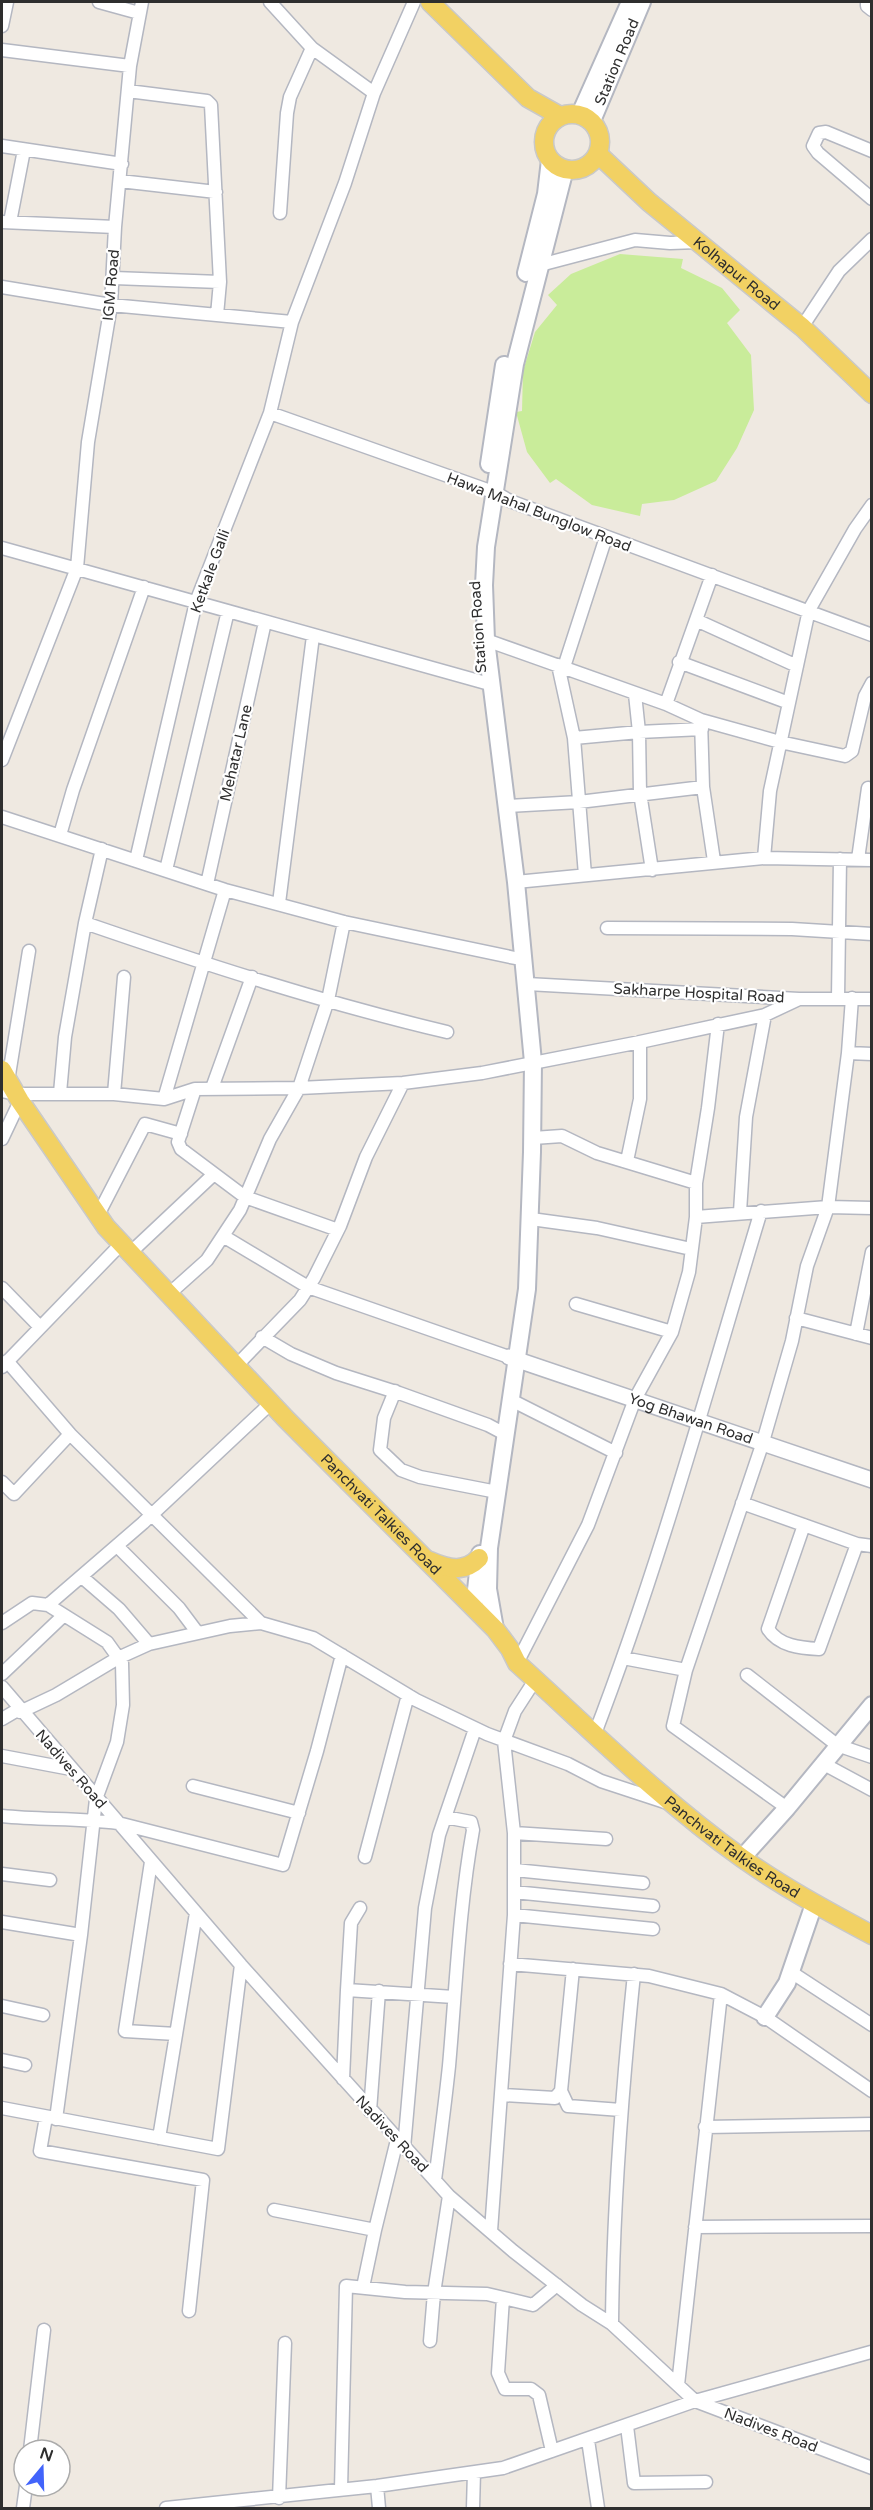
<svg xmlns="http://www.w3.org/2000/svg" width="873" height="2510" font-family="'Varela Round',sans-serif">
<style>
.pitch{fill:#c9ec9a}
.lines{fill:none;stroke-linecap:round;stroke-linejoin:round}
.minor-casing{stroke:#b4b7c1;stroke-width:15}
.tertiary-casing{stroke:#b4b7c1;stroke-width:18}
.secondary-casing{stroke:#b4b7c1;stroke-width:20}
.primary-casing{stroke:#c9c9c9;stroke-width:21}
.minor{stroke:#fff;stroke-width:12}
.tertiary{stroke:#fff;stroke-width:15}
.secondary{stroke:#fff;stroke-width:16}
.primary{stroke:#f2d163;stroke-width:18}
.labels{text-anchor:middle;stroke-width:4.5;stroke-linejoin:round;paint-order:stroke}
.street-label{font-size:15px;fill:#2e2e2e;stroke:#fff}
</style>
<rect width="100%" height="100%" fill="#efe9e1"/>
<path class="pitch" d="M620,254l63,5 -2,9 41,20 18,22 -13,13 24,32 3,55 -17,38 -21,33 -42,19 -32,4 -2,12 -48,-11 -36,-26 -6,4 -23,-31 -11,-40 6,-1 1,-40 12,-39 22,-27 -9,-10 23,-21z"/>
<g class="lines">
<g class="minor-casing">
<path id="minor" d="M99,2l40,11
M270,2l42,46 62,45
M867,2v4l5,4
M2,26l5,-24
M2,50l128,16
M128,91l79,10 4,4 9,177 -3,33
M2,146l120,18
M872,151l-46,-19 -7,1 -6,13 5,7 54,46
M120,181l96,11
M280,213l7,-100 3,-16 22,-49
M2,222l113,5
M10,222l14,-72
M540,265l95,-25 35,3 28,-1
M114,278l106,4
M2,287l109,18 181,17 53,-139 29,-90 40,-91
M802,327l37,-56 33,-32
M270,413l226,80 14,8 362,134
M2,548l491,137
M696,620l101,46
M486,640l180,64 35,16 79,22 65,14 7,-5 13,-55 7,-13
M679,662l110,41
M558,665l16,73 11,137
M564,667l42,-130
M635,694l4,38 1,61 12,77
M666,704l46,-129
M701,720l2,67 11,74
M574,738l65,-6 63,-3
M2,760l75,-192 11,-126 23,-137 4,-78 15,-161 12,-64
M507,806l72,-4 124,-15
M2,817l223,73 119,32 171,36 8,-1
M60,835l13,-45 71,-203
M764,858l6,-67 39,-181 46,-81 17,-24
M858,859l10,-71
M136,860l60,-258 74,-189 22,-91
M166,870l62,-259
M516,882l248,-24 108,2
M207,884l58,-262
M279,903l34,-267
M85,923l17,-74
M607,928l185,1 80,5
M527,984l272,15h73
M838,998l2,-139
M848,1053l24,1
M8,1081l21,-130
M212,1088l40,-111
M195,1089l-17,53 3,7 64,48 93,33
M2,1091l13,3h99l50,5 31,-10 104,-1 104,-5 79,-10 158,-31 125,-27 34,-16
M60,1093l5,-56 20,-114c119,41 239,80 362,109
M114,1094l10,-117
M164,1099l61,-209
M533,1138l29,-2 35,17 99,30
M2,1139l18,-38
M627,1161l13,-62v-57
M740,1212l6,-95 19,-102
M98,1215l47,-91 36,10
M696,1217l132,-10 44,1
M531,1219l66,9 94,21
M223,1236l85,51 201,70
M130,1253l84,-79
M2,1288l38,39
M169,1294l38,-34 33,-50 30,-71 29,-51 29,-88 16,-78
M576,1304l96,28
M796,1318l76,20
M856,1334l16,-82
M262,1337l29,17 45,19 63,20 89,32 17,9
M7,1361l63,73
M236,1366l64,-66 14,-22 26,-52 26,-69 37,-74
M2,1367l120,-124
M395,1391l-11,27 -4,32 21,20 19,7 77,15
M511,1400l105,53
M2,1482l12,12 56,-60 191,189
M742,1503l115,41 15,2
M804,1525l-36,104c11,17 32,19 51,20l38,-105
M117,1546l62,62 18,24
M82,1577l37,32 30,35
M48,1605l95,-82 128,-120
M2,1623l30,-20 16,2 59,37 15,21 1,42 -6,37 -21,57 -15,136 -25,184
M623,1658l63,12 76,-225 30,-104 15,-75 21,-59 20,-154 4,-55
M517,1663l71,-138 47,-126 37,-67 17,-60 7,-55v-34l12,-75 10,-84
M686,1670l-13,56 114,82
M2,1674l61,-58
M747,1675l90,70 35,12
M2,1687l239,278 208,231 64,55 69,54 30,19 83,77 177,67
M20,1712l36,-17 62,-37 31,-14 81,-18 31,-3 52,15 103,62 71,34 81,30 33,17 64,21
M2,1719l17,-10
M594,1736c66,-172 114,-349 167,-525
M2,1756l69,13
M822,1763l50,27
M193,1786l106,27
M2,1816c38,4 78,2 116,7l165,42 34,-114 25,-96
M514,1833l92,6
M365,1857l43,-162
M151,1862l-26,169 51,3
M515,1870l128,13
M2,1874l48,6
M514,1892l139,14
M514,1915l139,14
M2,1922l79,13
M510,1964l139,12 72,18 44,23 107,74
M791,1972l81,53
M347,1990l4,-67 9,-15
M2,2006l41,9
M2,2060l23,5
M343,2079l4,-89 107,7
M561,2091l7,15 53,4
M502,2095l53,3 6,-7 12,-122
M2,2108l216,41 23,-184
M370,2111l9,-120
M46,2117l-6,34 163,29 -14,131
M705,2127l167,-3
M159,2138l37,-225
M404,2148l21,-240 14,-73 36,-106
M435,2180c5,-38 10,-76 14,-114 7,-79 10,-158 24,-236l-2,-8 -26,-5
M274,2210l101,20 -12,57
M695,2227l177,-1
M375,2230l22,-90
M491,2231l23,-316v-82l-10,-92 11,-30 20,-31
M503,2298l-5,75 7,16h26l8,6 13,56
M612,2324c1,-117 10,-234 22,-350
M430,2341l4,-48 15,-97
M678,2385l43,-391
M627,2426l7,57 72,-1
M588,2440l10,68
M30,2450l14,-120
M377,2486l2,22
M341,2489l5,-203 59,6 82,2 46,11 24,-20
M279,2498l6,-155
M23,2508l3,-22
M166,2508l211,-22 126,-18 192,-67 176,-49
M473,2508l1,-36"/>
</g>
<g class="tertiary-casing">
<g id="tertiary">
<path id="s1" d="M509,1357l363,123"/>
</g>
</g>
<g class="secondary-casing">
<g id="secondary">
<path d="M580,114l50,-112"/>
<path id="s2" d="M592,121l50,-119"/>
<path d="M526,273l20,-79 4,-34"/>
<path d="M489,464l15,-99"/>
<path d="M474,1608l6,-54"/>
<path d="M495,1629l-7,-40 1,-41 38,-259 5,-137 1,-90 -17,-180 -30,-242 -2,-55 2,-38 29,-183 50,-195"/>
<path d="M742,1858l45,-50 85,-103"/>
<path d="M765,2017l22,-34 27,-79"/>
</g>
</g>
<g class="primary-casing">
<g id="primary">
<path d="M430,2l98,96 32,18"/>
<circle cx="572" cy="142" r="28"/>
<path id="s3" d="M598,154l51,48 153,125 70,67"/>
<path id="s4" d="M2,1070l18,31 86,126 179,191 210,211 15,20 7,14c74,67 144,137 225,195 41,29 85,53 130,77"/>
<path d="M430,1561c18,8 35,12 49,-3"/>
</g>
</g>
<use href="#minor" class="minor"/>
<use href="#tertiary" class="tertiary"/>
<use href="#secondary" class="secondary"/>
<use href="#primary" class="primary"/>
</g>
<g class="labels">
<g class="street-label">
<text dy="5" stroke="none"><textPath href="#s2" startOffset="64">Station Road</textPath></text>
<text dy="5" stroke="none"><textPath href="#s3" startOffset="183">Kolhapur Road</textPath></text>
<text transform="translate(111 285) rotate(-85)" y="5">IGM Road</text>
<text transform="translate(539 512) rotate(21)" y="5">Hawa Mahal Bunglow Road</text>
<text transform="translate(210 571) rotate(-70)" y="5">Ketkale Galli</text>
<text transform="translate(478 627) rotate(-94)" y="5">Station Road</text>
<text transform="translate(236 753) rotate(-77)" y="5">Mehatar Lane</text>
<text transform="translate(699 993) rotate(3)" y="5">Sakharpe Hospital Road</text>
<text dy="5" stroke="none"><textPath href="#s1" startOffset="192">Yog Bhawan Road</textPath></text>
<text dy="5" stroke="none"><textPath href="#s4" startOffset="586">Panchvati Talkies Road</textPath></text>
<text transform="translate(71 1769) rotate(49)" y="5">Nadives Road</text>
<text dy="5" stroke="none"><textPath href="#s4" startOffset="1072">Panchvati Talkies Road</textPath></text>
<text transform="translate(392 2134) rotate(47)" y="5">Nadives Road</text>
<text transform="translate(771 2430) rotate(21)" y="5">Nadives Road</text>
</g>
</g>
<rect width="873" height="2510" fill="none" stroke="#2e2e2e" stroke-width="6"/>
<g transform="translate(42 2468) rotate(19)"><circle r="28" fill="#ffffff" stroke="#ababab" stroke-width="1.5"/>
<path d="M0-4.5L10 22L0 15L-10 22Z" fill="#4264fb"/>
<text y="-9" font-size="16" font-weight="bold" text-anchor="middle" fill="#2e2e2e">N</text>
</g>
</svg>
